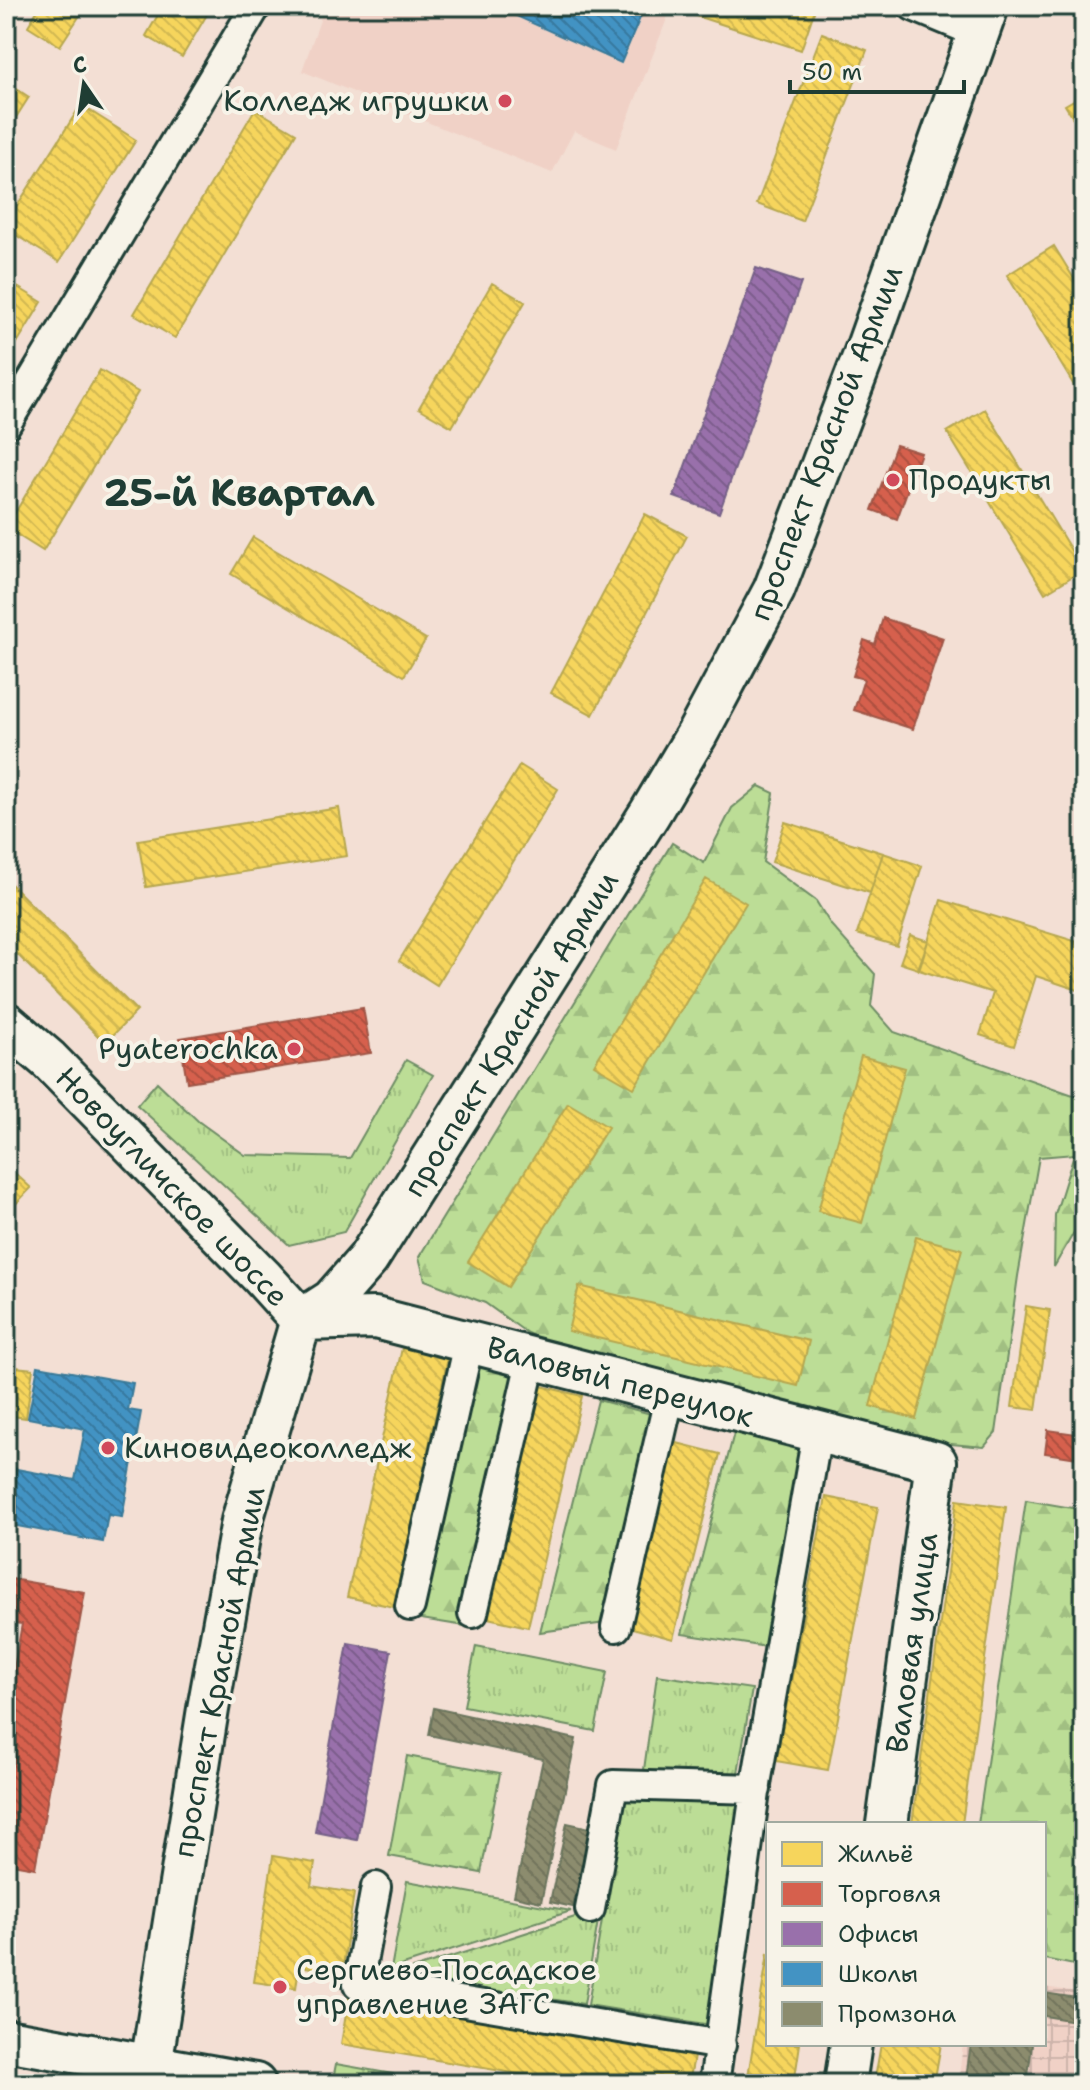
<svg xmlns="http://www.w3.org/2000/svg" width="1090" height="2090" font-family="'Shantell Sans',sans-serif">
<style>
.built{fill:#f0d1c6}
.industrial{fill:url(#industrial-grid)}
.grass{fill:url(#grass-tufts);stroke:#6e8d65;stroke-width:2}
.forest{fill:url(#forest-firs);stroke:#6e8d65;stroke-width:2}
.homes{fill:url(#homes-back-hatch);stroke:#b6a750;stroke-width:2}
.shops{fill:url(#shops-back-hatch);stroke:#9f5646;stroke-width:2}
.offices{fill:url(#offices-back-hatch);stroke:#746187;stroke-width:2}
.schools{fill:url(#schools-back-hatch);stroke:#387998;stroke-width:2}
.industry{fill:url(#industry-back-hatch);stroke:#6b745d;stroke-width:2}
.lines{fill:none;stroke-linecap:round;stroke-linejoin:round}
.street-casing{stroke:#1f3d34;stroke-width:34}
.secondary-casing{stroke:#1f3d34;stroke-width:46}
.street{stroke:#f7f3e8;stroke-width:28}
.secondary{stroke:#f7f3e8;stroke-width:40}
.poi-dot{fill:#d1495b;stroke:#f7f3e8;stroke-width:3}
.labels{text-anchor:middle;stroke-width:8;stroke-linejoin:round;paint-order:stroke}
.poi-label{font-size:30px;fill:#1f3d34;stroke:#f7f3e8;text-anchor:start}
.street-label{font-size:30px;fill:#1f3d34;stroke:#f7f3e8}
.district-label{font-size:38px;font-weight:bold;fill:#1f3d34;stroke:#f7f3e8}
</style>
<defs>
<pattern id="industrial-grid" width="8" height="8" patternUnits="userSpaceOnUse" patternTransform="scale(2)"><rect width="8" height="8" fill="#f0d1c6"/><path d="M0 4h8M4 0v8" fill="none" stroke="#cdb4ab"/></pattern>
<pattern id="grass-tufts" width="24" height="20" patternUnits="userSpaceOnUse" patternTransform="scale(2)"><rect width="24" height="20" fill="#bcdd96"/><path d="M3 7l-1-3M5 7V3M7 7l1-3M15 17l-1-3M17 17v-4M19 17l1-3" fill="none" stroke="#a1bf82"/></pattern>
<pattern id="forest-firs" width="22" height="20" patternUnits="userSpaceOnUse" patternTransform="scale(2)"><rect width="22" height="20" fill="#bcdd96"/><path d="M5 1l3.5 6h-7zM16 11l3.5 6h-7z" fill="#a1bf82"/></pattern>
<pattern id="homes-back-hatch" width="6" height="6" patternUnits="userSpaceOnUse" patternTransform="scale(2)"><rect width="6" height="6" fill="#f6d55c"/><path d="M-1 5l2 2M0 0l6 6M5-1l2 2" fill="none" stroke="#d2b851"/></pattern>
<pattern id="shops-back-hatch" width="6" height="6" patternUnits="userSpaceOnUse" patternTransform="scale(2)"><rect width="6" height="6" fill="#d6604d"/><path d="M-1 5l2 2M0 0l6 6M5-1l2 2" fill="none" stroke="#ad5041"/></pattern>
<pattern id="offices-back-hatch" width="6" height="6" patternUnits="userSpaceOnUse" patternTransform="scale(2)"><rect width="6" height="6" fill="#9970ab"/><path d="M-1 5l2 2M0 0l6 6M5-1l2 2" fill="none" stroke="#7c5d8c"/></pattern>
<pattern id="schools-back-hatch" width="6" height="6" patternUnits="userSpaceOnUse" patternTransform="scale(2)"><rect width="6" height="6" fill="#4393c3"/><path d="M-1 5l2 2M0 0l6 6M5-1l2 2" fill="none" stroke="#37799f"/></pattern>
<pattern id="industry-back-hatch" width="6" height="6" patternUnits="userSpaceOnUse" patternTransform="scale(2)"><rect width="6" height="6" fill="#8c8c6e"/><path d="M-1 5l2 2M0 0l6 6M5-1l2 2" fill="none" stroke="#72745b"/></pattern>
</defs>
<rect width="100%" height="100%" fill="#f3dfd4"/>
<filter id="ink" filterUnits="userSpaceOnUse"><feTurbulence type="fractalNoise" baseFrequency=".0125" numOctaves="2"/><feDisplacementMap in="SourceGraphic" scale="16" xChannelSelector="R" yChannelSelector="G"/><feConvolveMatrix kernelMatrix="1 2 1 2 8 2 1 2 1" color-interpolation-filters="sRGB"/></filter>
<g filter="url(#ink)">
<path class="built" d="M325,6h347l-56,143 -42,-18 -22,42 -250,-102z"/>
<path class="industrial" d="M1044,1987l40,6v91h-126l5,-40h81z"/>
<path class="grass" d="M406,1060l27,15 -89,157 -55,13 -152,-140 20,-23 41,39 47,34 105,3z
M476,1646l131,26 -12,59 -131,-25z
M657,1675l95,14 -15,90 -94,-2z
M623,1792l126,2 -38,231 -123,-20z
M407,1881l164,30 -180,58z
M600,1909l-16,95 -193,-28z
M336,2064l57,10 -2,10h-59z"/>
<path class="forest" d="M759,786l15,7 -11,69 53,39 15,24 44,49 -4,32 23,26 182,64 8,-12v131l-30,52 1,-52 19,-61 -35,3 -21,119 -22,157 -12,14 -99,-9 -294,-77 -64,-28 -42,-30 -60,-23 -6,-23 253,-414 32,20 28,-55z
M474,1356l44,9 -53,261 -50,-8z
M598,1400l57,15 -50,208 -65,9z
M735,1429l71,19 -39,199 -85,-13z
M1026,1500l58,10v457l-40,-8v-135h-66z
M407,1756l93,17 -19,100 -92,-17z"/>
<path class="homes" d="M40,6h46l-26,40 -32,-20z
M163,6h49l-30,51 -36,-21z
M689,6h127l-15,44 -114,-37z
M822,33l45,17 -65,171 -45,-17z
M6,82l23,15 -23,36z
M1084,94v42l-19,-31z
M81,105l55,35 -77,122 -53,-33v-6z
M255,109l41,24 -121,205 -41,-24z
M1054,246l30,49v107l-77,-127z
M6,280l36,22 -36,59z
M492,283l33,19 -73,125 -33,-19z
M100,370l38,22 -95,159 -37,-23z
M985,409l98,161 -38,23 -98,-161z
M645,514l42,22 -94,179 -42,-22z
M253,537l173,102 -22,37 -173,-102z
M520,765l38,24 -121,196 -38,-24z
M339,808l8,48 -201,31 -8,-47z
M785,822l98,31 -13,40 -98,-31z
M883,853l39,13 -25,80 -40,-12z
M6,879l131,132 -32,32 -99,-100z
M706,879l40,24 -112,185 -40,-23z
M941,900l143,44v65l-5,-2 5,-15 -48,-16 -22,70 -34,-11 13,-42 -74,-23z
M910,935l18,6 -10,28 -18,-6z
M861,1056l44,12 -43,155 -44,-12z
M568,1103l40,24 -100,160 -40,-25z
M6,1165l25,23 -25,26z
M916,1237l46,12 -46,170 -46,-13z
M579,1286l230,55 -11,45 -230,-55z
M1026,1306l24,4 -14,100 -24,-3z
M402,1348l46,10 -54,249 -47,-10z
M6,1366l27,3 -7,49 -20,-3z
M537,1385l45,11 -54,231 -45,-10z
M673,1442l47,12 -47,185 -48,-13z
M826,1497l52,10 -50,263 -52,-9z
M957,1500l49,7 -44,317h-50z
M273,1856l42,7 -4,23 43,7 -12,80 -43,-7 -3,22 -42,-6z
M768,1953v91h32l-6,40 -47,-2z
M349,1996l345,60 -5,28h-111l-237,-40z
M881,2044h60l-7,40h-60z"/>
<path class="shops" d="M896,445l25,8 -24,66 -25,-9z
M883,618l60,20 -30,91 -59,-19 10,-31 -11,-3 11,-36 11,4z
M363,1008l8,45 -184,29 -7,-44z
M1048,1430l36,5v24l-39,-6z
M6,1578l79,14 -50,276 -29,-5v-150l16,-89 -16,-2z"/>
<path class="offices" d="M756,268l45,15 -82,230 -45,-16z
M348,1643l43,8 -34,189 -42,-8z"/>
<path class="schools" d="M494,6h151l-24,57z
M38,1366l95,17 -5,27 13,2 -19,105 -14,-2 -5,27 -97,-18v-57l69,13 10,-51 -57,-11z"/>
<path class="industry" d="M434,1708l142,31 -35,163 -27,-6 29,-137 -114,-24z
M567,1823l23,5 -17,79 -23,-5z
M1044,1993l40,6 -3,23 -37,-6z
M1081,2027h3v57h-10z
M971,2044h61l-5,40h-62z"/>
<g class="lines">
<g class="street-casing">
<path id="street" d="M913,6l65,27
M6,424l250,-418
M410,1606l59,-263
M473,1613l59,-256
M616,1627l54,-233
M376,1887l-18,97 363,61
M590,1909l23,-124 143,4
M714,2084l43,-306 60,-344"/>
</g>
<g class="secondary-casing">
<path id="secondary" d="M6,1023l43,37 213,217 39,43
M301,1320l74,-2 561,144 -49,362
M6,2040l249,44
M148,2084l60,-375 34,-188 59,-201 31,-20 36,-41 282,-446 47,-79 77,-144 93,-243 121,-341
M845,2084l6,-40"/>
</g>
<use href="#street" class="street"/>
<use href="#secondary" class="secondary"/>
</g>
</g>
<g class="poi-dot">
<circle cx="505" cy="101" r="8"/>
<circle cx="893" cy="480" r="8"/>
<circle cx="294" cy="1049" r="8"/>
<circle cx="108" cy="1448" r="8"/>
<circle cx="280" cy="1987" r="8"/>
</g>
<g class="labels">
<g class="poi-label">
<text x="489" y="111" text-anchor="end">Колледж игрушки</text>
<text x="909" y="490">Продукты</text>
<text x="278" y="1059" text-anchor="end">Pyaterochka</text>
<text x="124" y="1458">Киновидеоколледж</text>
<text x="296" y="1980">Сергиево-Посадское<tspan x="296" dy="34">управление ЗАГС</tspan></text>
</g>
<g class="street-label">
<text transform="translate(826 443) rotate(-69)" y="10">проспект Красной Армии</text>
<text transform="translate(511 1034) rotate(-58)" y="10">проспект Красной Армии</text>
<text transform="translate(172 1187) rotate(46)" y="10">Новоугличское шоссе</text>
<text transform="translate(620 1382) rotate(15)" y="10">Валовый переулок</text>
<text transform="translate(912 1643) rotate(-82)" y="10">Валовая улица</text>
<text transform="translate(219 1672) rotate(-79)" y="10">проспект Красной Армии</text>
</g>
<g class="district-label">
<text x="239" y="506">25-й Квартал</text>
</g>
</g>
<rect width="1090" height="2090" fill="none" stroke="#f7f3e8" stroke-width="32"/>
<rect x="16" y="16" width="1058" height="2058" fill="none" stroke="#1f3d34" stroke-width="3" filter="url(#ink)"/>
<rect x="766" y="1822" width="280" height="224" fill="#f7f3e8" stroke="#a1aaa0" stroke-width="2"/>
<rect x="782" y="1842" width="40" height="24" fill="#f6d55c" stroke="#a1aaa0" stroke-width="2"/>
<text x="838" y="1862" font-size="24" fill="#1f3d34">Жильё</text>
<rect x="782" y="1882" width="40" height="24" fill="#d6604d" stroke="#a1aaa0" stroke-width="2"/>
<text x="838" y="1902" font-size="24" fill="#1f3d34">Торговля</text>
<rect x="782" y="1922" width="40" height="24" fill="#9970ab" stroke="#a1aaa0" stroke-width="2"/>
<text x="838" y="1942" font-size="24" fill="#1f3d34">Офисы</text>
<rect x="782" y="1962" width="40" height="24" fill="#4393c3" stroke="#a1aaa0" stroke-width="2"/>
<text x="838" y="1982" font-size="24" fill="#1f3d34">Школы</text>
<rect x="782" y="2002" width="40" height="24" fill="#8c8c6e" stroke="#a1aaa0" stroke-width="2"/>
<text x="838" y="2022" font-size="24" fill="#1f3d34">Промзона</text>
<g transform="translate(84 84) rotate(347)" stroke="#f7f3e8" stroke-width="6" paint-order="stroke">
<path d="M0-6L14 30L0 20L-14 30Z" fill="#1f3d34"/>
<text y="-12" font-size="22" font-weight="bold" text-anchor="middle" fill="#1f3d34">С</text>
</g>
<path d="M790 80v12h174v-12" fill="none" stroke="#1f3d34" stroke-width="4"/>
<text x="802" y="80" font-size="24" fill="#1f3d34" stroke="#f7f3e8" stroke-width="6" paint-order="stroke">50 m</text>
</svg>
